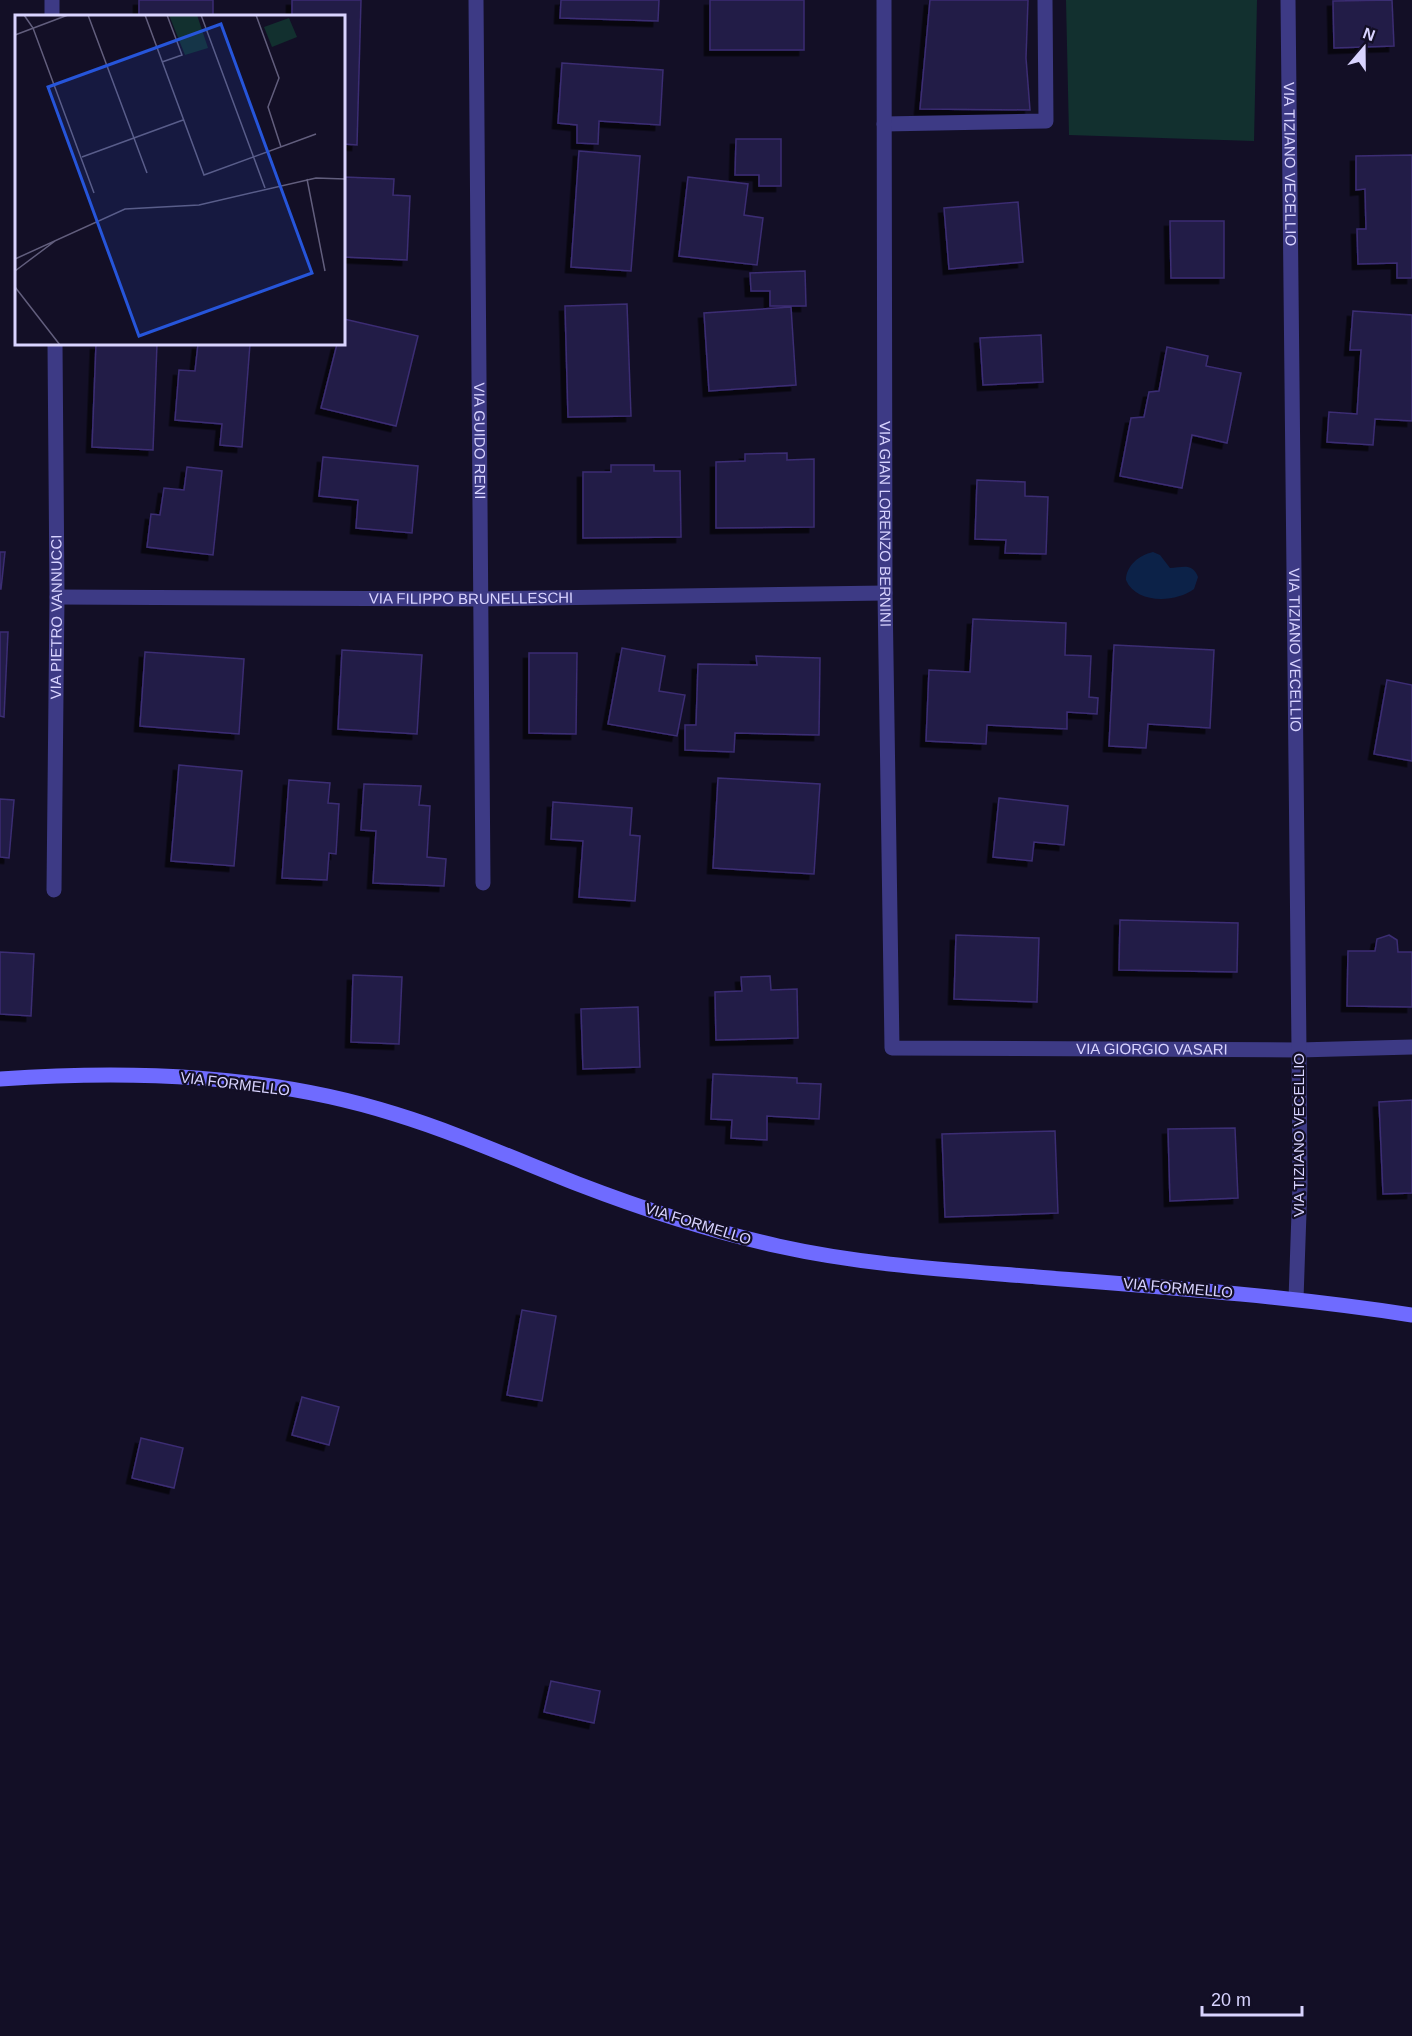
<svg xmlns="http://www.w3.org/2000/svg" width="1412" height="2036" font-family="Arial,sans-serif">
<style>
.green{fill:#12302f}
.water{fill:#0c2248}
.building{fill:#241b47;stroke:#3b2d73;stroke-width:1.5;filter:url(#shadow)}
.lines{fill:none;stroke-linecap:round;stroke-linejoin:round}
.service{stroke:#3d3a85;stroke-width:15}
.minor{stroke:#3d3a85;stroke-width:15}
.secondary{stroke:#6f6bff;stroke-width:15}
.labels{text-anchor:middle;stroke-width:4.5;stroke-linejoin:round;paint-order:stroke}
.street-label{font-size:15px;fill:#d9d4ff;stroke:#130f26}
.inset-road{fill:none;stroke:#625e7d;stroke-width:1.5}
.view{fill:#2655da;fill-opacity:0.15;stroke:#2655da;stroke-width:3}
.inset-edge{fill:none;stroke:#d9d4ff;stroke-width:3}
</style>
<defs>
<filter id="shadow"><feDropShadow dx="-5.5" dy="5.5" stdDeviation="0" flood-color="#0009"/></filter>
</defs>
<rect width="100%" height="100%" fill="#130f26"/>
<path class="green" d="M1066,0h191l-3,141 -185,-6z"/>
<path class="water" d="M1153,552l7,3 10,13c12,0 22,-6 28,9l-4,12c-19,14 -58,15 -68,-9 0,-14 13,-25 27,-28z"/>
<path class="building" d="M139,0h74v16h-74z
M292,0h69l-4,145 -13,-1v-128h-52z
M561,0h98l-1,21 -98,-3z
M710,0h94v50h-94z
M930,0h98l-2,58 4,52 -110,-1z
M1392,0l2,46 -60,2 -1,-47z
M562,63l101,7 -3,55 -61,-4 -1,23 -21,-1v-18l-19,-2z
M736,139h45v47h-22v-11h-24z
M579,151l61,5 -9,115 -60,-4z
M1412,155v123h-15v-15l-39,1 -1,-35h9l-1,-40 -9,1v-34z
M344,177l50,2 -1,16 17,1 -3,64 -63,-3z
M688,177l60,7 -4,31 19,3 -6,47 -78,-9z
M1018,202l5,60 -74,7 -5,-61z
M1170,221h54v57h-53z
M805,271l1,35h-36v-15h-19l-1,-18z
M627,304l4,112 -63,1 -3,-111z
M791,307l5,78 -87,6 -5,-78z
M1353,311l59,4v106l-37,-2 -2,26 -46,-3 2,-30 28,2 4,-64h-11z
M344,319l74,17 -22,90 -75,-18 16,-64h7z
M1041,335l2,47 -60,3 -3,-47z
M96,344h61l-4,106 -61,-3z
M198,344h52l-8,103 -22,-2 2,-21 -47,-4 4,-50 16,1z
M1167,347l41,9 -2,10 35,7 -14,70 -35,-8 -10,53 -62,-12 11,-58 13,-1 5,-25 10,-1z
M787,453v7l27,-1v68l-98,1v-66l29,-1v-7z
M323,457l95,9 -6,67 -56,-5 2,-28 -39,-4z
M611,465h43v6h26l1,66 -98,1v-66h28z
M187,467l35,4 -9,84 -66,-8 4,-33 9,1 4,-27 20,2z
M977,480l48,2v14l23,1 -2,57 -41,-1 1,-13 -31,-1z
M0,552h5l-4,37h-1z
M973,619l93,4 -1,32 26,1 -2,41 9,1 -1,16 -30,-2v17l-80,-4 -1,19 -60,-3 3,-71 41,2z
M0,632h8l-4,85 -4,-1z
M1114,645l100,5 -4,78 -62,-4 -2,24 -37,-2z
M622,648l43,8 -6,35 26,4 -8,41 -69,-12z
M342,650l80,5 -5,79 -79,-5z
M145,652l99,7 -5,75 -99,-8z
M529,653h48l-1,81 -47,-1z
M756,656l64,2 -1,77 -84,-2 -1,19 -49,-2v-25h11l2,-61 59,1z
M1387,680l25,5v76l-38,-7z
M179,765l63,6 -8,95 -63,-5z
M718,778l102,6 -6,90 -101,-6z
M289,780l41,3 -2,20 11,1 -3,50 -7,-1 -2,27 -45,-2z
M364,784l57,2 -2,19 11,1 -3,51 19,2 -2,27 -71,-3 3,-52 -15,-1z
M999,798l69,8 -4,39 -30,-3 -2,19 -39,-4z
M0,799l14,1 -5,58 -9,-1z
M553,802l79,6 -2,27 10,1 -5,65 -56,-4 4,-56 -32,-2z
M1120,920l118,3 -1,49 -118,-2z
M956,935l83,3 -2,64 -83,-3z
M1389,935l8,5 1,12h14v55l-65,-1 1,-55h27l2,-12z
M0,952l34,2 -3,62 -31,-2z
M353,975l49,2 -3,67 -48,-2z
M770,976l1,14 26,-1 1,49 -82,2 -1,-48 27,-1 -1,-14z
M638,1007l2,60 -57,2 -2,-60z
M713,1074l84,4v5l24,1 -2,35 -52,-3v24l-36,-2 1,-18 -21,-1z
M1412,1100v93l-29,1 -4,-92z
M1235,1128l3,70 -68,3 -2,-72z
M1055,1131l3,82 -113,4 -3,-83z
M522,1310l34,6 -14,85 -35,-6z
M302,1397l37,10 -10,38 -37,-10z
M141,1438l42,10 -9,40 -42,-10z
M551,1681l49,10 -6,32 -50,-11z"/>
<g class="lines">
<path class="service" d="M884,124l162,-3 -1,-121"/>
<g class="minor">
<path d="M52,0v16"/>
<path id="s1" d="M476,0l7,883"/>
<path id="s2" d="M884,0l1,593 7,455 407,2 113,-3"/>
<path id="s3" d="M1288,0l11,1050 1,134 -4,115"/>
<path id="s4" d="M57,597l424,2 404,-6"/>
<path id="s5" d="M54,890l3,-293 -2,-253"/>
</g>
<path class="secondary" d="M0,1079c131,-9 269,-5 395,35 62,19 122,46 183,70 65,25 132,47 200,62 85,19 173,24 259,31 126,10 251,19 375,38"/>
</g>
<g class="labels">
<g class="street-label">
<text dy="5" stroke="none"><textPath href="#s3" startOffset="164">VIA TIZIANO VECELLIO</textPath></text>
<text dy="5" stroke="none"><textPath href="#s1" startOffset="441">VIA GUIDO RENI</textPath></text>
<text dy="5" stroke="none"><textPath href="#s2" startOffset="524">VIA GIAN LORENZO BERNINI</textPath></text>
<text dy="5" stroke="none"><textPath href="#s4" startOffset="414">VIA FILIPPO BRUNELLESCHI</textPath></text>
<text dy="5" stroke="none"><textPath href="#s5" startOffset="273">VIA PIETRO VANNUCCI</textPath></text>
<text dy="5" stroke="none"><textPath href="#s3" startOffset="650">VIA TIZIANO VECELLIO</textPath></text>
<text dy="5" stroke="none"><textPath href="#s2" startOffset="1308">VIA GIORGIO VASARI</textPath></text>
<text transform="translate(235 1084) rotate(7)" y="5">VIA FORMELLO</text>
<text transform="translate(1299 1135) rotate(-90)" y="5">VIA TIZIANO VECELLIO</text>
<text transform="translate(698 1224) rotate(17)" y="5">VIA FORMELLO</text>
<text transform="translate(1178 1288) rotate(5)" y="5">VIA FORMELLO</text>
</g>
</g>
<g transform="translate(15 15)">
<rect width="330" height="330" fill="#130f26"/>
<path d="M154,0h28l11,33 -23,7zM274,3l8,19 -25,10 -8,-20z" fill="#12302f"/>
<path class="inset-road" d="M9,0l9,13 61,165M73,0l59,158M130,0l59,160 112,-41M186,0l64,173M241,0l23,63 -11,29 13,40M0,20l53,-20M147,47l20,-7 -15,-40M67,142l101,-37M292,164l18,92M0,244l110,-50 74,-4 117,-27 29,1M0,256l40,-30M0,272l45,58"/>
<path class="view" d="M206,9l91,249 -173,63 -91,-249z"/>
<rect width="330" height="330" class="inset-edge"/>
</g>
<g transform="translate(1364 48) rotate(20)" stroke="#130f26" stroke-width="4.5" paint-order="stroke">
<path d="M0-4.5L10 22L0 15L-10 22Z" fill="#d9d4ff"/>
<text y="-9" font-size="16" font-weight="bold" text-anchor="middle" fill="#d9d4ff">N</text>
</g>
<path d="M1202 2006v9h100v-9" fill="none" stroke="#d9d4ff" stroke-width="3"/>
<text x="1211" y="2006" font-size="18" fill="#d9d4ff" stroke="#130f26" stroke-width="4.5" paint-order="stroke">20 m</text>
</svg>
